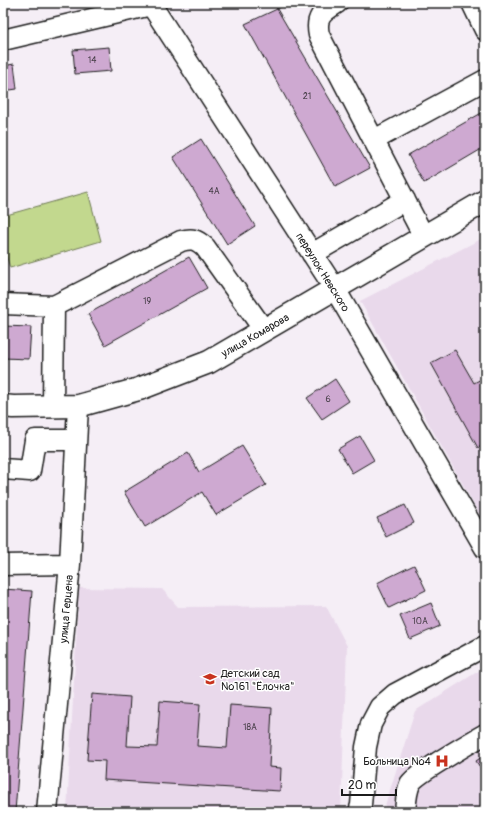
<svg xmlns="http://www.w3.org/2000/svg" width="488" height="815" font-family="Pangolin,sans-serif">
<style>
.built{fill:#e9d9eb}
.green{fill:#c2d88e;stroke:#6f7a55}
.building{fill:#cea9d1;stroke:#1c1c1c}
.lines{fill:none;stroke-linecap:round;stroke-linejoin:round}
.minor-casing{stroke:#1c1c1c;stroke-width:23}
.major-casing{stroke:#1c1c1c;stroke-width:25}
.minor{stroke:#fff;stroke-width:20}
.major{stroke:#fff;stroke-width:22}
.labels{text-anchor:middle;stroke-width:3;stroke-linejoin:round;paint-order:stroke}
.number-label{font-size:9px;fill:#483f49}
.street-label{font-size:11px;fill:#1c1c1c;stroke:#fff}
.poi-label{font-size:11px;fill:#1c1c1c;stroke:#fff;text-anchor:start}
</style>
<rect width="100%" height="100%" fill="#f5eef6"/>
<filter id="ink" filterUnits="userSpaceOnUse"><feTurbulence type="fractalNoise" baseFrequency=".025" numOctaves="2"/><feDisplacementMap in="SourceGraphic" scale="8" xChannelSelector="R" yChannelSelector="G"/><feConvolveMatrix kernelMatrix="1 2 1 2 8 2 1 2 1" color-interpolation-filters="sRGB"/></filter>
<g filter="url(#ink)">
<path class="built" d="M485,237v287l-125,-223z
M79,588l83,1 16,18 148,-1 21,40 -6,166h-258l-16,-1z
M485,667v145h-102l32,-101z"/>
<path class="green" d="M88,192l13,49 -91,27 -7,-24v-28z"/>
<path class="building" d="M274,3h14l-11,6z
M277,9l93,159 -35,19 -90,-163z
M109,47l2,24 -36,3 -2,-24z
M14,64l3,25 -14,2v-25z
M485,111v36l-61,36 -16,-28z
M201,139l54,87 -28,18 -54,-87z
M189,257l18,31 -102,57 -17,-31z
M3,326l28,1 -2,32 -26,-1z
M455,350l19,33 11,-6v67l-7,4 -47,-85z
M335,379l14,22 -27,18 -15,-21z
M360,436l14,24 -22,13 -14,-24z
M242,446l24,39 -50,30 -14,-23 -57,35 -21,-35 64,-39 11,19z
M3,476h4l-4,42z
M405,505l9,18 -28,14 -9,-19z
M414,565l12,25 -37,18 -12,-25z
M3,589l29,2 -17,221h-12z
M431,603l9,23 -30,13 -10,-23z
M92,694l38,3 -3,49 30,1 3,-46 40,3 -3,42 30,2 3,-43 42,3 -3,59 12,1 -1,23 -176,-11 1,-19 -18,-1z
M485,755v20l-9,-14z"/>
<g class="lines">
<g class="minor-casing">
<path id="minor" d="M150,3l185,286 150,259
M337,3c-14,9 -22,13 -18,32l105,202
M472,3l13,27
M3,40l148,-35 3,-2
M374,140l111,-60
M312,254l93,-54
M3,304l51,2 127,-65c11,-3 15,-2 24,6l59,83
M53,406l1,-100
M3,469l27,2 5,-31h41
M3,565l67,-1
M47,812l23,-248 8,-158
M359,812l2,-7 5,-58 5,-23 9,-17 15,-13 90,-48
M405,812c1,-9 1,-19 5,-28 5,-10 62,-42 75,-50"/>
</g>
<g class="major-casing">
<path id="major" d="M3,406l10,1 65,-1 61,-17 70,-27 276,-161"/>
</g>
<use href="#minor" class="minor"/>
<use href="#major" class="major"/>
</g>
</g>
<defs>
<g id="school-bare" transform="scale(1.08)"><path d="M0-5L7-2L0 1L-7-2ZM-4 1L0 2.5L4 1V4Q0 6-4 4Z" fill="#c8321e" stroke="#fff" stroke-width="2.5" paint-order="stroke"/></g>
<g id="hospital-bare" transform="scale(1.08)"><path d="M-5-5h3v3.5h4V-5h3V5h-3V1.5h-4V5h-3Z" fill="#c8321e" stroke="#fff" stroke-width="2.5" paint-order="stroke"/></g>
</defs>
<g fill-rule="evenodd">
<use href="#school-bare" x="210" y="679"/>
<use href="#hospital-bare" x="442" y="761"/>
</g>
<g class="labels">
<g class="number-label">
<text x="92" y="63">14</text>
<text x="307" y="99">21</text>
<text x="214" y="194">4А</text>
<text x="147" y="304">19</text>
<text x="328" y="402">6</text>
<text x="420" y="624">10А</text>
<text x="250" y="730">18А</text>
</g>
<g class="street-label">
<text transform="translate(323 272) rotate(58)" y="4">переулок Невского</text>
<text transform="translate(255 335) rotate(-30)" y="4">улица Комарова</text>
<text transform="translate(66 609) rotate(-85)" y="4">улица Герцена</text>
</g>
<g class="poi-label">
<text x="221" y="677">Детский сад<tspan x="221" dy="13">№161 "Ёлочка"</tspan></text>
<text x="431" y="765" text-anchor="end">Больница №4</text>
</g>
</g>
<rect width="488" height="815" fill="none" stroke="#fff" stroke-width="16"/>
<rect x="8" y="8" width="472" height="799" fill="none" stroke="#1c1c1c" stroke-width="1.5" filter="url(#ink)"/>
<path d="M342 789v6h54v-6" fill="none" stroke="#1c1c1c" stroke-width="2"/>
<text x="348" y="789" font-size="12" fill="#1c1c1c" stroke="#ffffff" stroke-width="3" paint-order="stroke">20 m</text>
</svg>
